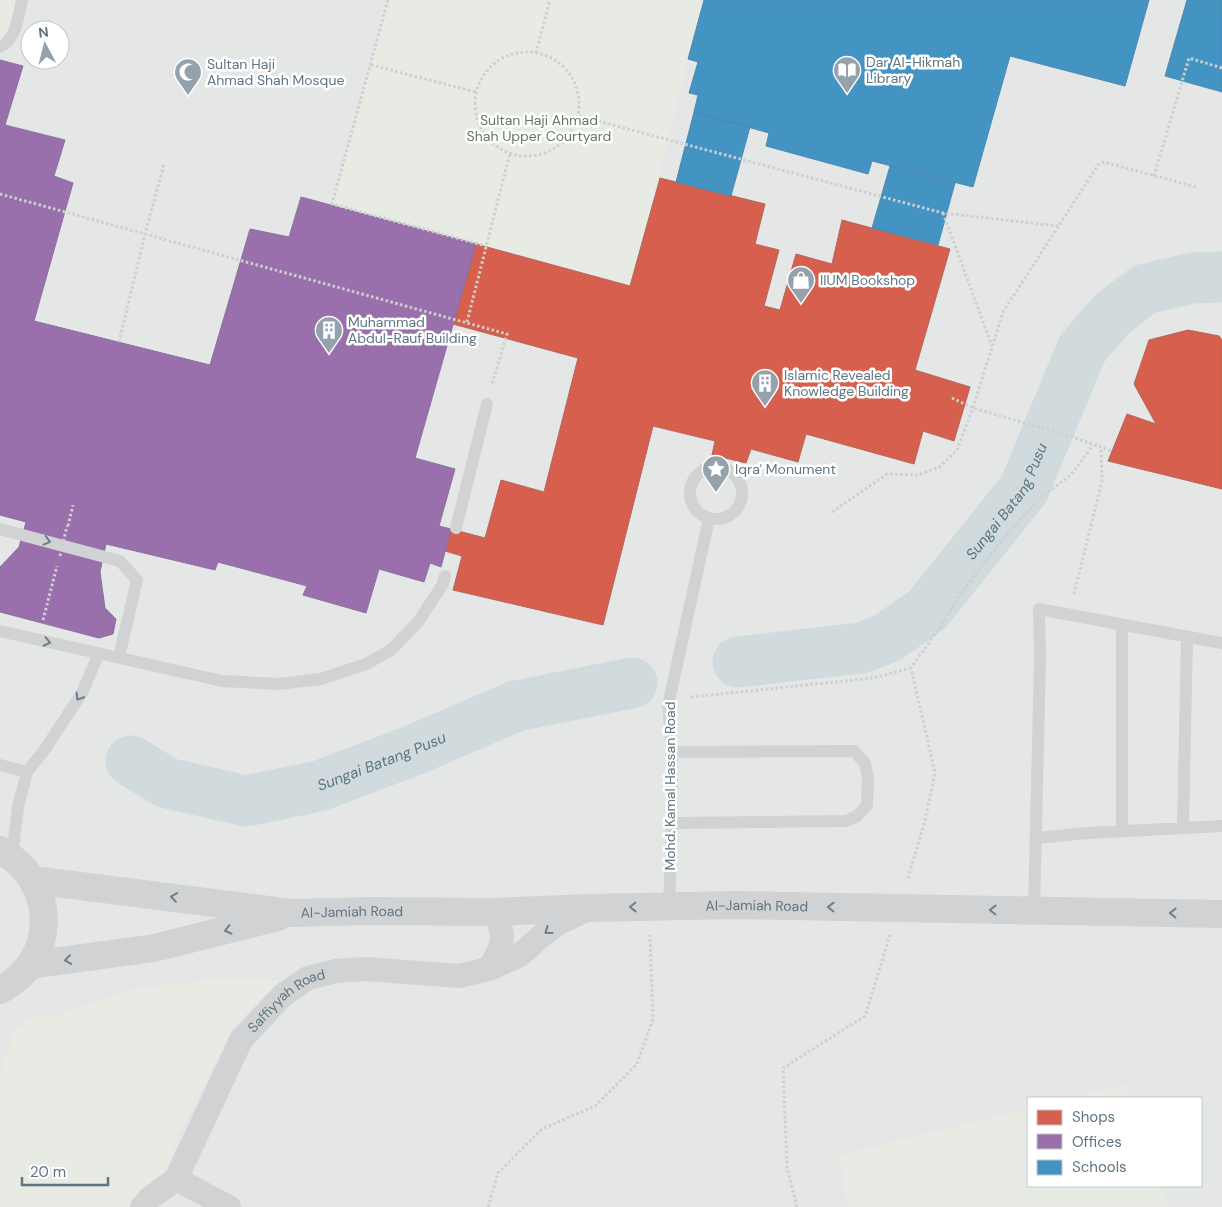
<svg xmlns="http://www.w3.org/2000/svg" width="1222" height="1207" font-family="'DM Sans',sans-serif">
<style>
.built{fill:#e5e7e7;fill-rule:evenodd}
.green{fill:#e7ebe4}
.shops{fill:#d6604d;stroke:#b3665d}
.offices{fill:#9970ab;stroke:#88729f}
.schools{fill:#4393c3;stroke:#4c8ab0}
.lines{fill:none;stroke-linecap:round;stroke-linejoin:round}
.river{stroke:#d1dadd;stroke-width:51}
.path{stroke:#cdcfd0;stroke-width:3;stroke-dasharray:2.5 2.5;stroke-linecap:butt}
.service{stroke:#d1d2d3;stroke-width:12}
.minor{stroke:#d1d2d3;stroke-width:24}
.tertiary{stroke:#d1d2d3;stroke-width:28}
.path-bridge{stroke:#cdcfd0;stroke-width:3;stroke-dasharray:2.5 2.5;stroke-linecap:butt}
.oneway{stroke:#6b7e8b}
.labels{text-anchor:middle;stroke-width:5;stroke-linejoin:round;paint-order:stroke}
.poi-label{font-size:14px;fill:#607583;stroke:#fff;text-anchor:start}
.park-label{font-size:14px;fill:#667a60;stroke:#fff}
.street-label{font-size:14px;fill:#607583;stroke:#fff}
.water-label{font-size:15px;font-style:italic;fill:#5b767e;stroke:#fff}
</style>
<rect width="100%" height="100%" fill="#f7f7f6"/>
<path class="built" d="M0,0h1222v1207h-1222zM30,30h30v30h-30zM1028,1098h173v88h-173z"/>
<path class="green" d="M0,0h22l-22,47z
M388,0h316l-74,286 -298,-82z
M210,980h71l-47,45 -53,103 -14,42 -33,37h-134v-135l7,-16 6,-25 24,-16h22l74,-26z
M1127,1085l4,13h-59z
M1028,1109v77h134l7,21h-321l-9,-52z"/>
<path class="shops" d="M660,178l105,26 -10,40 24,6 -15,56 16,4 16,-56 36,10 10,-44 108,29 -35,121 55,17 -16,54 -31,-10 -9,33 -108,-30 -8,28 -47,-13 -5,14 -34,-8 3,-14 -62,-15 -50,199 -150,-35 9,-34 -17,-5 6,-22 34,9 16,-58 43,12 34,-134 -125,-34 23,-80 154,42z
M1188,330l31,6 3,4v149l-114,-28 19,-47 29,10 -22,-40 15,-44z"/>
<path class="offices" d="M0,60l23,6 -18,59 60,15 -11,36 19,7 -39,138 176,44 40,-136 39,8 12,-40 175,47 -61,214 40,11 -16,57 12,3 -10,38 -11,-4 -6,19 -45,-13 -13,44 -63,-18 4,-9 -89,-24 -3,8 -109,-26 -6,28 5,36 11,11 -3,15 -14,4 -99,-26v-45l19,-20 7,-25 -26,-7z"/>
<path class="schools" d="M704,0h445l-24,86 -115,-30 -37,131 -101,-26 -4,13 -102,-28 3,-13 -75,-21 4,-17 -9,-2 9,-31 -10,-3z
M1187,0h35v92l-57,-16z
M694,112l56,15 -19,69 -55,-14z
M890,166l65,17 -17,62 -66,-17z"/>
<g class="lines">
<g class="river">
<path id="s1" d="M738,662l123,-14 26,-10 40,-28 97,-121 58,-140 30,-35 33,-25 48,-11 29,-1"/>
<path id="s2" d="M131,761l36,22 79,18 73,-15 95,-36 102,-44 116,-23"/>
</g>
<path class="path" d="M388,0l-56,204 154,42
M475 104a52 52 0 1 1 104 0a52 52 0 1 1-104 0Z
M536,53l14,-53
M371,65l105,27
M579,116l364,97 116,13
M1154,176l35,-118 33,10
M0,194l507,140 -15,50
M943,213l49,133
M467,322l43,-169
M119,342l26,-108 19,-70
M952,398l21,10 97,28 42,15
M832,512l55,-38 31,1 21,-8 18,-17 16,-42 30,-96 95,-147 6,-3 92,25
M68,526l5,-21
M1074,594l28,-113 -1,-33
M43,620l14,-54
M691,697l182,-19 38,-10
M908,878l16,-54 11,-51 -24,-105 32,-45 18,-30 35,-46 44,-49 31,-23 22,-30
M488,1207l10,-34 44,-44 53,-23 42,-42 16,-45 -3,-84
M797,1207l-10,-40 -4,-99 82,-52 25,-81"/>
<path class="service" d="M0,47c17,-9 18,-30 22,-47
M690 493a26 26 0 1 1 52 0a26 26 0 1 1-52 0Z
M456,528l31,-124
M0,529l120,32 17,19 -18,77
M0,631l222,50 56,3 43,-5 45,-15 25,-14 27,-28 25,-38 2,-8
M672,752l182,-1 11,12 3,14 -1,28 -10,11 -11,5 -174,2
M0,765l27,7
M1183,828l4,-191
M1122,832v-207
M1036,838l52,-5 134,-7
M12,857l6,-50 9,-35 18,-23 37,-56 17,-40
M669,906l3,-83v-71l-4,-47 41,-186
M1034,911l6,-252 -1,-50 183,34"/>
<g class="minor">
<path d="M489,969c13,-23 19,-33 4,-57"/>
<path d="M176,1179l53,28"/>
<path id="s3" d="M142,1207l7,-8 27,-20 65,-139 42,-45 25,-17 28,-7 29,-2 94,7 30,-7 31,-14 20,-18 17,-13 32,-15"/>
</g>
<g class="tertiary">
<path d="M0,850c58,31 59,110 0,140"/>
<path id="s4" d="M33,880l259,33 79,-2 122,1 97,-4 146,-3 486,9"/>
<path d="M30,965l124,-17 124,-31"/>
</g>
<path class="path-bridge" d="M60,556l7,-30"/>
</g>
<defs><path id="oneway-chevron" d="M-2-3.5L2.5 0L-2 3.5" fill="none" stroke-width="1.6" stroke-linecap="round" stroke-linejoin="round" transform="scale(1.25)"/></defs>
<g class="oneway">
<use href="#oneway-chevron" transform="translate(47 541) rotate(15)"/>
<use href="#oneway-chevron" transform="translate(47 642) rotate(12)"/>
<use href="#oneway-chevron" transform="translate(79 697) rotate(122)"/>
<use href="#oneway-chevron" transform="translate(174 897) rotate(-172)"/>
<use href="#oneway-chevron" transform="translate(633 907) rotate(179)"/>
<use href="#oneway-chevron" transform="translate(831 907) rotate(-179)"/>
<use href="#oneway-chevron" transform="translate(993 910) rotate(-179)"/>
<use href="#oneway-chevron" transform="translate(1173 913) rotate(-179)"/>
<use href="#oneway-chevron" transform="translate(228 930) rotate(166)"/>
<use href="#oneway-chevron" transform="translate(548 931) rotate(144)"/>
<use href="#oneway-chevron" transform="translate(68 960) rotate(172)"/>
</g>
<defs>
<g id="library-pin" transform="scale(1.4375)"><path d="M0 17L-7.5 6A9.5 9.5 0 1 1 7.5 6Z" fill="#95a2ab" stroke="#fff"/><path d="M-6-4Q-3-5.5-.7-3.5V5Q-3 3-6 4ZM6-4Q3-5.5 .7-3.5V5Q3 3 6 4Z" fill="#fff"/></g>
<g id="mosque-pin" transform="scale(1.4375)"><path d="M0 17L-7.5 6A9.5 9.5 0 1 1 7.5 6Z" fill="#95a2ab" stroke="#fff"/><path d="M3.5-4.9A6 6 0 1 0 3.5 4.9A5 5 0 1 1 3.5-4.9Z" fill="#fff"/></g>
<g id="shop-pin" transform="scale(1.4375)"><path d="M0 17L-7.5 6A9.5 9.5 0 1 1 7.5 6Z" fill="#95a2ab" stroke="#fff"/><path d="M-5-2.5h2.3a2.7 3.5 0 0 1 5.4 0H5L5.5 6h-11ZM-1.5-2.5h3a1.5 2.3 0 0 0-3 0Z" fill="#fff"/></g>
<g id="building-pin" transform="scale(1.4375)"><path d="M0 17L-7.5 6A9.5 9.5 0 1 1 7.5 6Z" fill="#95a2ab" stroke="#fff"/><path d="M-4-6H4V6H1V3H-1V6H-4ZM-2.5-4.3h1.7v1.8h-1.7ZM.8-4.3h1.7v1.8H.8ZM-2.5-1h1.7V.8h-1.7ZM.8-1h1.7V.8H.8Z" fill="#fff"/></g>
<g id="sight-pin" transform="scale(1.4375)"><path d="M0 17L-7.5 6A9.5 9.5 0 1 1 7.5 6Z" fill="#95a2ab" stroke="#fff"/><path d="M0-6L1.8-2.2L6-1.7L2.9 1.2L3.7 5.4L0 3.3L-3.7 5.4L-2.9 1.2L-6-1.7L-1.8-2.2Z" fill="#fff"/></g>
</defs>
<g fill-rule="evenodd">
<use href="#library-pin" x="847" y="70"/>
<use href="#mosque-pin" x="188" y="72"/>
<use href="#shop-pin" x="801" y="280"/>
<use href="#building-pin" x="329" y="330"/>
<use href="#building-pin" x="765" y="383"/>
<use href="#sight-pin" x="716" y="469"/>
</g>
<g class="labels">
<g class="poi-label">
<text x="866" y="67">Dar Al-Hikmah<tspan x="866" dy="16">Library</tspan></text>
<text x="207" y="69">Sultan Haji<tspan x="207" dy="16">Ahmad Shah Mosque</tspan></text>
<text x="820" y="285">IIUM Bookshop</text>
<text x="348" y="327">Muhammad<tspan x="348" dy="16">Abdul-Rauf Building</tspan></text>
<text x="784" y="380">Islamic Revealed<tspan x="784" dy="16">Knowledge Building</tspan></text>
<text x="735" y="474">Iqra' Monument</text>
</g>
<g class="park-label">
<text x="539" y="125">Sultan Haji Ahmad<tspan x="539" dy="16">Shah Upper Courtyard</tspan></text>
</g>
<g class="street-label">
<text transform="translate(670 786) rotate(-90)" y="5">Mohd. Kamal Hassan Road</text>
<text dy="5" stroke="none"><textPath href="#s4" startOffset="726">Al-Jamiah Road</textPath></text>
<text dy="5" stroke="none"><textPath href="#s4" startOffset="321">Al-Jamiah Road</textPath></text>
<text dy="5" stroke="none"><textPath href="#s3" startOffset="259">Saffiyyah Road</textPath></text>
</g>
<g class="water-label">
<text dy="5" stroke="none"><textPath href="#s1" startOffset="336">Sungai Batang Pusu</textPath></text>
<text dy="5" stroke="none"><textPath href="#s2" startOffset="265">Sungai Batang Pusu</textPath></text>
</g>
</g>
<rect x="1027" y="1097" width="175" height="90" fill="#ffffff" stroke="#bfc8cd"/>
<rect x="1037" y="1110" width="25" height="15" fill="#d6604d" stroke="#bfc8cd"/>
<text x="1072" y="1122" font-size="15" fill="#607583">Shops</text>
<rect x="1037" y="1134" width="25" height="15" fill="#9970ab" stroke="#bfc8cd"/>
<text x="1072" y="1147" font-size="15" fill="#607583">Offices</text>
<rect x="1037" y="1160" width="25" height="15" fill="#4393c3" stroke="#bfc8cd"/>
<text x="1072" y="1172" font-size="15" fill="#607583">Schools</text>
<g transform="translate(45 45) rotate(353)"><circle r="24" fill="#ffffff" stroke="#bfc8cd"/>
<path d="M0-4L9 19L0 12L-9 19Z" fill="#95a2ab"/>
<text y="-8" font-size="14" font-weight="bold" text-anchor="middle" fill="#607583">N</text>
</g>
<path d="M22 1177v8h86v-8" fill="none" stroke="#607583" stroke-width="2.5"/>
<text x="30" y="1177" font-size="15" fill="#607583" stroke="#ffffff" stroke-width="4" paint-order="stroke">20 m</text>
</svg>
